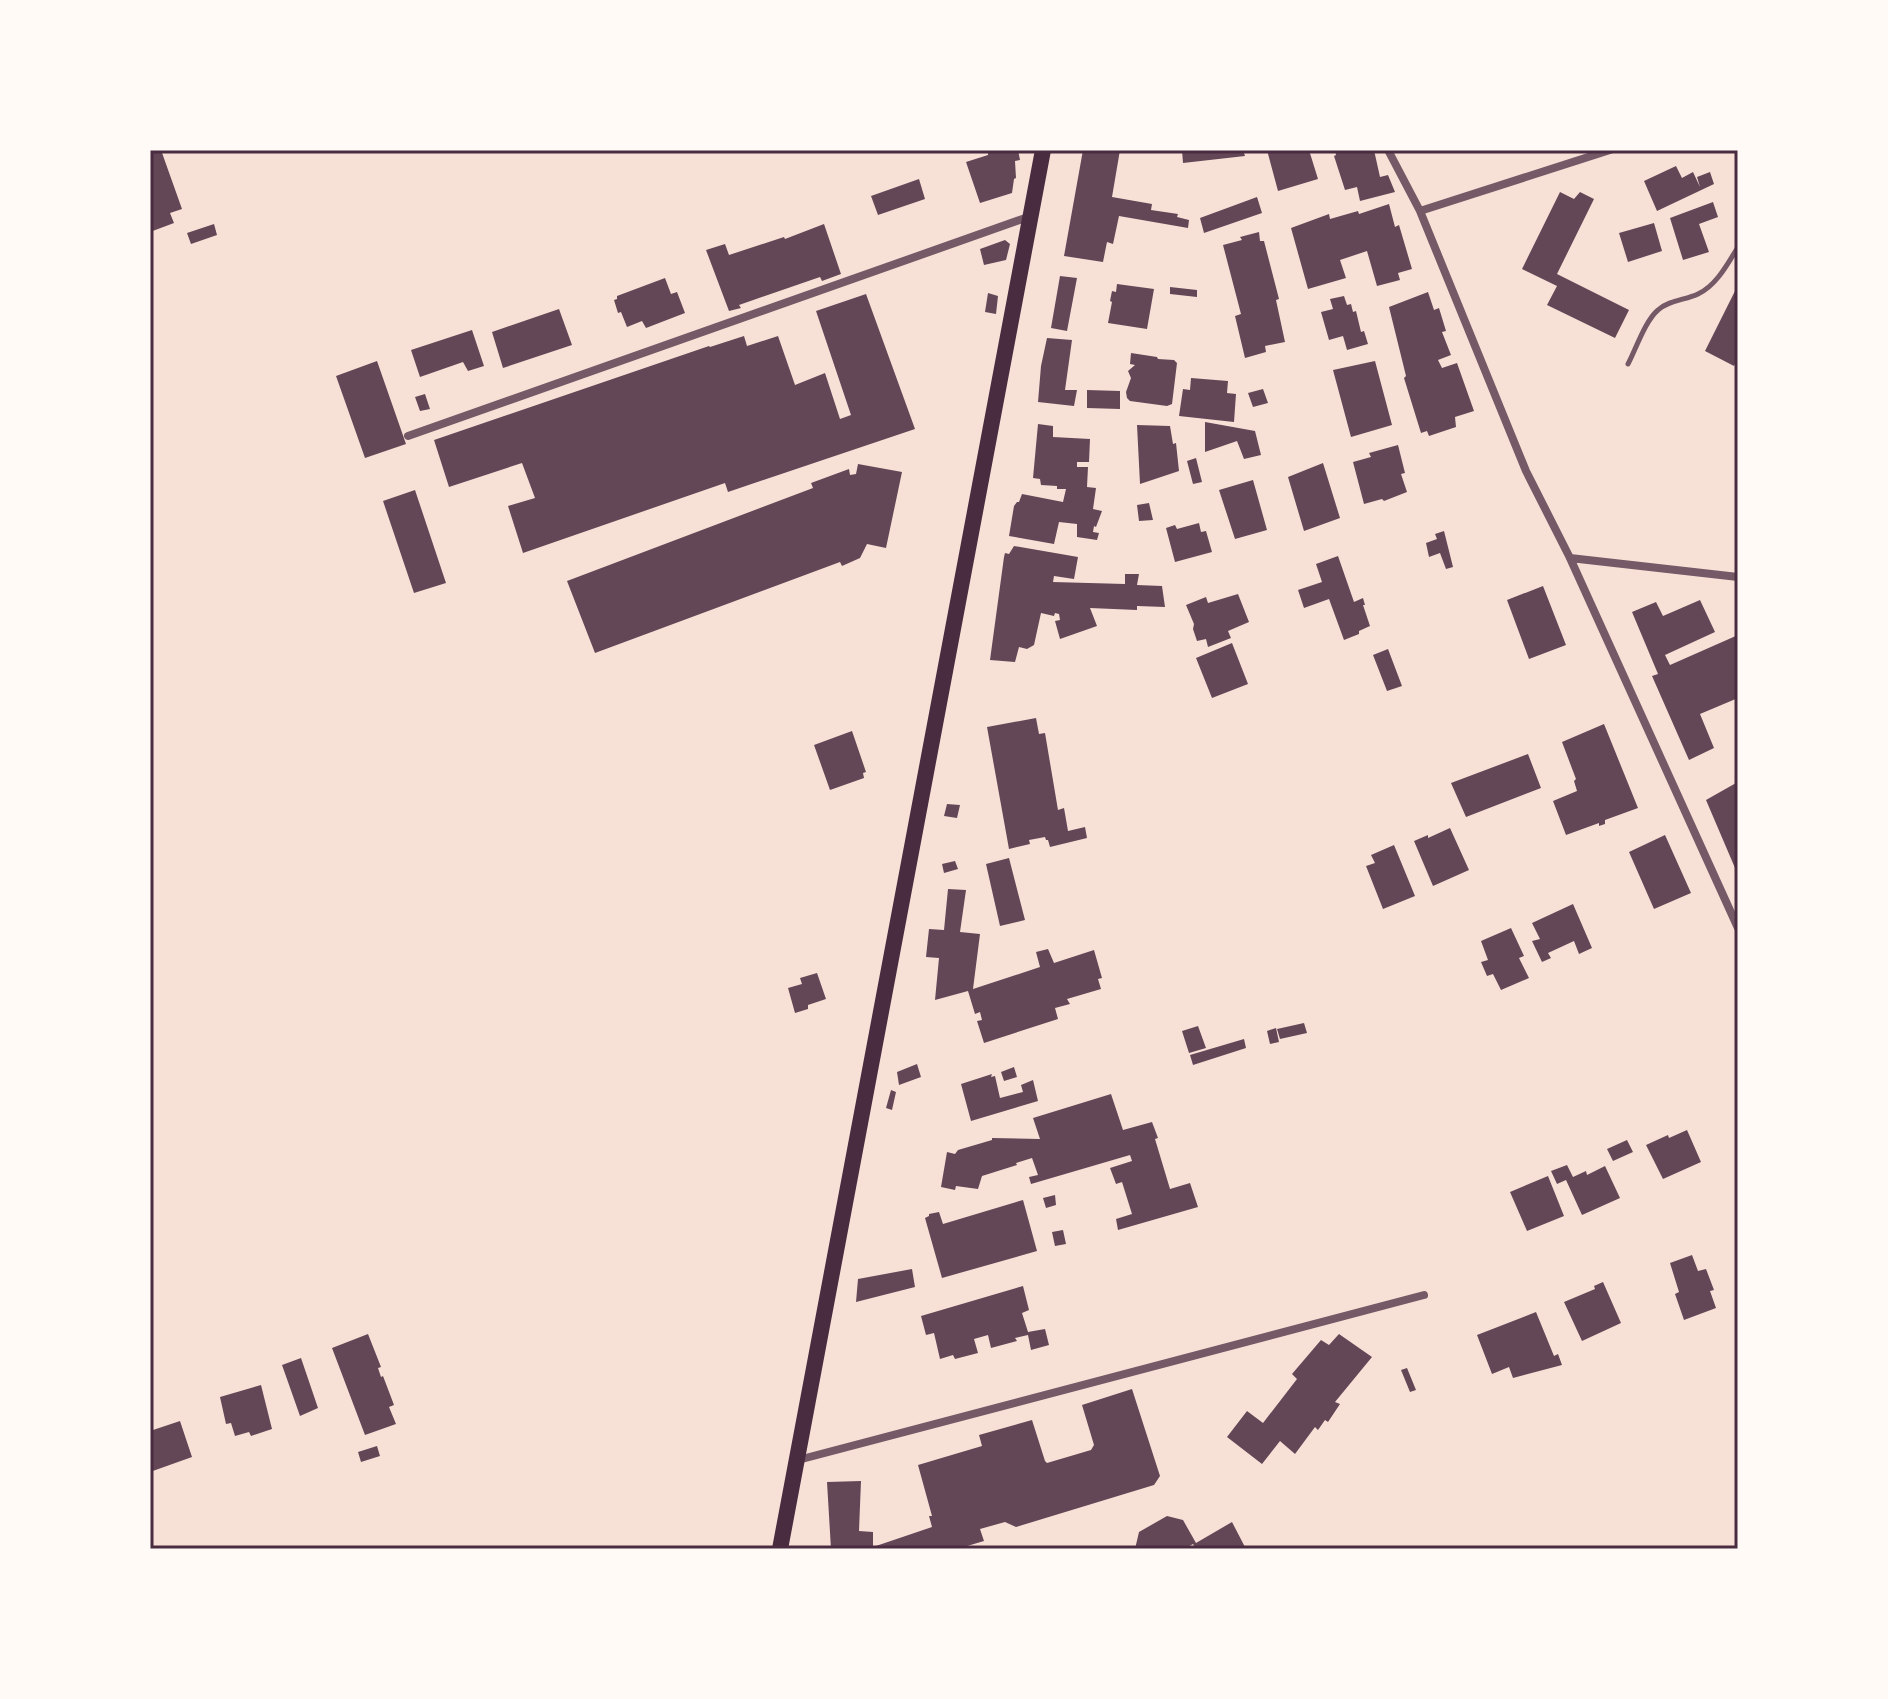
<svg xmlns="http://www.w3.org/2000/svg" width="1888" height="1699" font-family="Mulish,sans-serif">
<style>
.building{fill:#644757}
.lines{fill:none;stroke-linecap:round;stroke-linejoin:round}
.service{stroke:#755966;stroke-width:5}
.minor{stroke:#755966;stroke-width:8}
.secondary{stroke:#4a2c40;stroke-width:16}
.neatline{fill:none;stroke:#4a2c40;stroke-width:3}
</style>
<rect width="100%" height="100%" fill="#f7e1d7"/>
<path class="building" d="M150,150h11l21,59 -12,4 4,10 -24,9z
M988,150h30l2,10 -5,1 1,17 -2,1 -2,14 -32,10 -14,-41 22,-7z
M1083,150h37l-8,47 40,7 -1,6 27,4 -1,3 12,3 -1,8 -69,-12 -6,28 -6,-2 -4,20 -39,-6z
M1182,150h61l2,6 -62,7z
M1267,150h42l9,29 -40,12z
M1335,150h39l6,27 8,-2 7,17 -35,9 -3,-14 -12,3 -11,-34 2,-1z
M1676,166l6,12 11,-6 7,15 -3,-10 13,-5 4,12 -57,27 -13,-30z
M919,179l6,20 -47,16 -7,-19z
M1560,192l14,7 6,-7 14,7 -37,75 72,36 -14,28 -68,-33 10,-19 -35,-17z
M1257,197l5,16 -58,20 -4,-15z
M1713,202l5,15 -19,7 10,28 -26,8 -13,-42z
M1389,204l6,23 4,-2 13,44 -14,4 2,7 -23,6 -10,-35 -27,9 6,18 -38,11 -17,-61 38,-14 1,5 28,-8 1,3z
M1654,223l8,28 -34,11 -9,-29z
M214,224l3,11 -26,9 -4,-11z
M824,224l17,50 -19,7 -2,-4 -81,28 2,3 -12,3 -23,-61 19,-6 4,11 55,-18 1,2z
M1259,232l1,9h4l15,58 -3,1 9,42 -20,4 1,6 -21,6 -10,-42 6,-2 -18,-69 19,-5 -2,-3z
M1005,240l5,4 -4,16 -22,5 -4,-16z
M1060,276l17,2 -10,53 -16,-3z
M665,278l6,16 6,-2 8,21 -39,15 -4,-7 -15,6 -6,-15 -3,1 -4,-13 3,-1v-3z
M1117,284l37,5 -7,40 -39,-6 4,-21 -2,-1 2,-10 4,1z
M1738,285v73l-4,8 -29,-15z
M1170,287l27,3v7l-27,-3z
M1428,292l6,18 5,-2 7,23 -4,1 9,23 -13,5 4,8 15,-5 17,48 -19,6 1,10 -27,9 -2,-5 -6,2 -17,-55 2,-2 -17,-69z
M988,293l10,3 -2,18 -11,-2z
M866,294l49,135 -187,63 -3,-9 -202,70 -15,-47 27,-8 -13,-35 -73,24 -15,-47 275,-94 1,1 34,-11 3,10 31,-10 17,49 30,-12 15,46 11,-4 -35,-104z
M1344,296l3,9 4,-1 2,8 3,-1 5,21 3,-1 4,13 -21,6 -4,-14 -14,4 -8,-28 12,-3 -3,-10z
M559,309l13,36 -69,23 -11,-36z
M472,330l12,36 -16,5 -5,-9 -43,15 -9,-27z
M1047,338l25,2 -7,50h12l-3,16 -36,-4 3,-36z
M1131,353l26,4 1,2 16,1 3,3 -5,41 -5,2 -37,-5 -3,-3 -1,-6 5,-14 -3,-7 7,-6 -5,-1z
M377,361l29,83 -41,14 -29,-82z
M1375,361l17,64 -41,12 -18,-67z
M1191,378l37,3 -1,12 9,1 -2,28 -55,-6 4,-27 7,1z
M1263,389l5,14 -15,4 -5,-14z
M1087,390l33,1v18l-33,-1z
M425,394l5,15 -10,2 -5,-14z
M1205,422l50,9 6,24 -17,4 -7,-18 -32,11z
M1038,424l15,2v11l37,2 -1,23h-12v5h11l-1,20 9,1 -3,21 9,2 -6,16 -2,-1 -1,6 6,1 -2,7 -20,-3v-13l-18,-2 -5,22 -45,-8 5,-30 3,-4h2l3,-8 41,8 3,-13h-9v-3l-16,-1 -1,-6 -7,-1z
M1137,425l33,1 3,18 3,-1 3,28 -39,13z
M1398,445l7,28 -4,1 6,18 -23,9 -2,-2 -18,5 -11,-42 18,-5 -2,-4z
M1196,458l6,24 -9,2 -6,-23z
M1323,463l17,55 -36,13 -16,-54z
M858,464l44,8 -16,76 -19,-4 -7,14 -18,8 -2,-4 -245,91 -28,-72 246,-93 -2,-5 38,-14 1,6 6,-1z
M1253,480l14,50 -32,9 -16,-49z
M415,490l31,93 -32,10 -31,-92z
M1149,503l4,17 -14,1 -2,-16z
M1199,523l2,9 5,-1 6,21 -37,10 -9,-34 9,-3 2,4z
M1444,531l9,36 -7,2 -6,-16 -11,4 -3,-14 11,-4 -2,-5z
M1014,546l64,11 -4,22 -20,-3 -1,6 72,2v-10h14l-2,11 25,1 3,21 -28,-1v4l-47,-2 7,18 -37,13 -5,-18 5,-1 -1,-6 -4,-1 -1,3 -13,-3 -7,32 -7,4 -8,-2 -4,15 -25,-2 14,-103 1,-4 4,1z
M1338,556l16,46 9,-4 2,7h-2l7,21 -11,5v3l-15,6 -15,-41 -25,9 -6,-18 24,-8 -6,-18z
M1543,586l23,59 -37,14 -22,-59z
M1238,594l11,28 -21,9 3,7 -23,9 -2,-8 -9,2 -4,-12 1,-5 -8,-19 20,-8 2,6z
M1700,600l15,32 -50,23 5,10 68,-30v63l-38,16 14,34 -25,12 -37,-84 6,-2 -26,-62 24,-10 7,14z
M1232,643l16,41 -36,14 -16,-40z
M1388,649l14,37 -15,5 -14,-36z
M1036,718l3,16 6,-1 13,77 6,-2 4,23 17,-4 2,11 -37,9 -2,-7h-2l-1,-3 -16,3 1,4 -21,5 -22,-122z
M1604,724l34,84 -33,12v4l-6,2v-3l-33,12 -13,-34 24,-10 -3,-10 2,-2 -14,-37z
M852,731l14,41 -3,1 1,5 -34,12 -16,-45z
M1528,754l13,34 -75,29 -15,-34z
M1736,783l2,2v90l-32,-75z
M947,804l13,1 -3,13 -13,-2z
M1450,828l19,42 -36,16 -19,-45 14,-6v3z
M1665,835l26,58 -37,16 -25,-57z
M1394,845l21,51 -32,13 -17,-43 9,-3 -4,-8z
M1009,858l16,62 -25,6 -14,-62z
M955,861l3,8 -14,4 -2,-9z
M948,889l18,1 -6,42 20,2 -7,55 67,-22 -4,-15 12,-3 6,14 40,-13 8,28 -4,1 3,10 -34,10 3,5 -15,4 3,11 -74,24 -7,-22 5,-1 -2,-8 -5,2 -7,-23 -33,9 4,-42 -13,-1 3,-28 15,1z
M1573,904l19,44 -13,6 -5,-13 -26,12 3,5 -9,4 -10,-21 8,-2 -8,-16z
M1511,928l13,28 -5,2 10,20 -28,12 -8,-16 -6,2 -6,-14 7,-2 -7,-19z
M817,973l9,26 -18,6v4l-13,4 -7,-25 14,-4 -2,-6z
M1304,1023l3,10 -27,6 -3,-10z
M1198,1026l8,22 -17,5 -7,-22z
M1276,1028l3,14 -9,2 -3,-13z
M1244,1039l2,9 -53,17 -3,-10z
M917,1064l4,13 -22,8 -2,-13z
M1014,1067l3,10 -13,4 -3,-9z
M992,1074l-1,3 4,-1 5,22 23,-6 -2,-7 12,-5 5,21 -67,20 -10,-37z
M891,1090l5,2 -4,18 -6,-2z
M1111,1094l12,36 29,-8 6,16 -3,1 15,50 20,-6 8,24 -80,23 -2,-11 16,-5 -10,-32 -6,2 -6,-16 22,-7 -2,-6 -99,29 -2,-7 9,-2 -6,-17 -16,5 1,2 -35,11 -4,13 -22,-3 -1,4 -14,-3 6,-35 8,2 3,-4 34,-10v-2l48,1 -7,-21z
M1687,1130l14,32 -38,17 -17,-34 22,-10 1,3z
M1627,1140l6,12 -20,9 -6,-12z
M1567,1165l6,12 13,-6 1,4 18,-9 15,32 -38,17 -16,-35 -9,4 -6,-13z
M1548,1176l16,40 -37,15 -17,-39z
M1055,1195l1,10 -10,3 -3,-10z
M1023,1200l14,51 -95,27 -17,-60 4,-2v-2l10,-2 4,12z
M1063,1230l3,14 -11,2 -3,-14z
M1692,1255l6,16 8,-2 8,21 -4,1 6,17 -32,12 -9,-26 4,-2 -9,-29z
M912,1269l3,18 -59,15 2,-23z
M1603,1282l18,41 -39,18 -18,-39 31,-13 -1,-3z
M1023,1286l6,24 -7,3 6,19 17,-3 4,16 -18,5 -3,-15 -13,3 2,3 -26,7 -3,-13 -14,4 4,14 -23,6 -2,-4 -13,4 -6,-26 -8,2 -5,-19z
M1536,1312l18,44 4,-2 4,11 -49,13 -4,-11 -17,7 -15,-39z
M368,1334l13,33 -3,1 3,9 2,-1 11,29 -5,2 7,17 -31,11 -33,-87z
M1339,1334l33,23 -37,45 5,2 -12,18 -3,-2 -7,10 -3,-3 -20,27 -15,-13 -18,23 -35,-27 20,-26 16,12 34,-44 -5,-5 29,-34 8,5z
M301,1358l17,50 -18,8 -18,-51z
M1407,1368l9,22 -6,2 -9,-22z
M261,1385l11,44 -21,7 -2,-4 -14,4 -4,-13 -5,1 -6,-27z
M1132,1389l28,87 -6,9 -138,42 -11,-5 -25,7 4,12 -27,8h-126l-4,-67 34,-1 -2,50 14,1v15l59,-20 -3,-11h3l-14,-51 64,-19 -3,-11 53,-15 13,41 2,2 44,-13 3,-5 -12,-40z
M180,1421l12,36 -42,15v-41z
M377,1446l3,10 -19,6 -3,-10z
M1167,1516l16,4 13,23 36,-21 14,27h-50l-3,-5 -9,5h-49l4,-17z"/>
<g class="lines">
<path class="service" d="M1628,364c8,-15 17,-43 30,-54 11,-10 28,-10 40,-16 19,-9 30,-31 40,-47"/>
<path class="minor" d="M1388,150l32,61 106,260 44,87 168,370
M1420,211l190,-61
M408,436l623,-220
M1570,558l168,19
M798,1460l626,-165"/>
<path class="secondary" d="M780,1549l263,-1399"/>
</g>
<rect width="1888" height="1699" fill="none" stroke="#fffaf5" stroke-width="304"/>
<rect x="152" y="152" width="1584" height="1395" class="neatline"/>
</svg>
